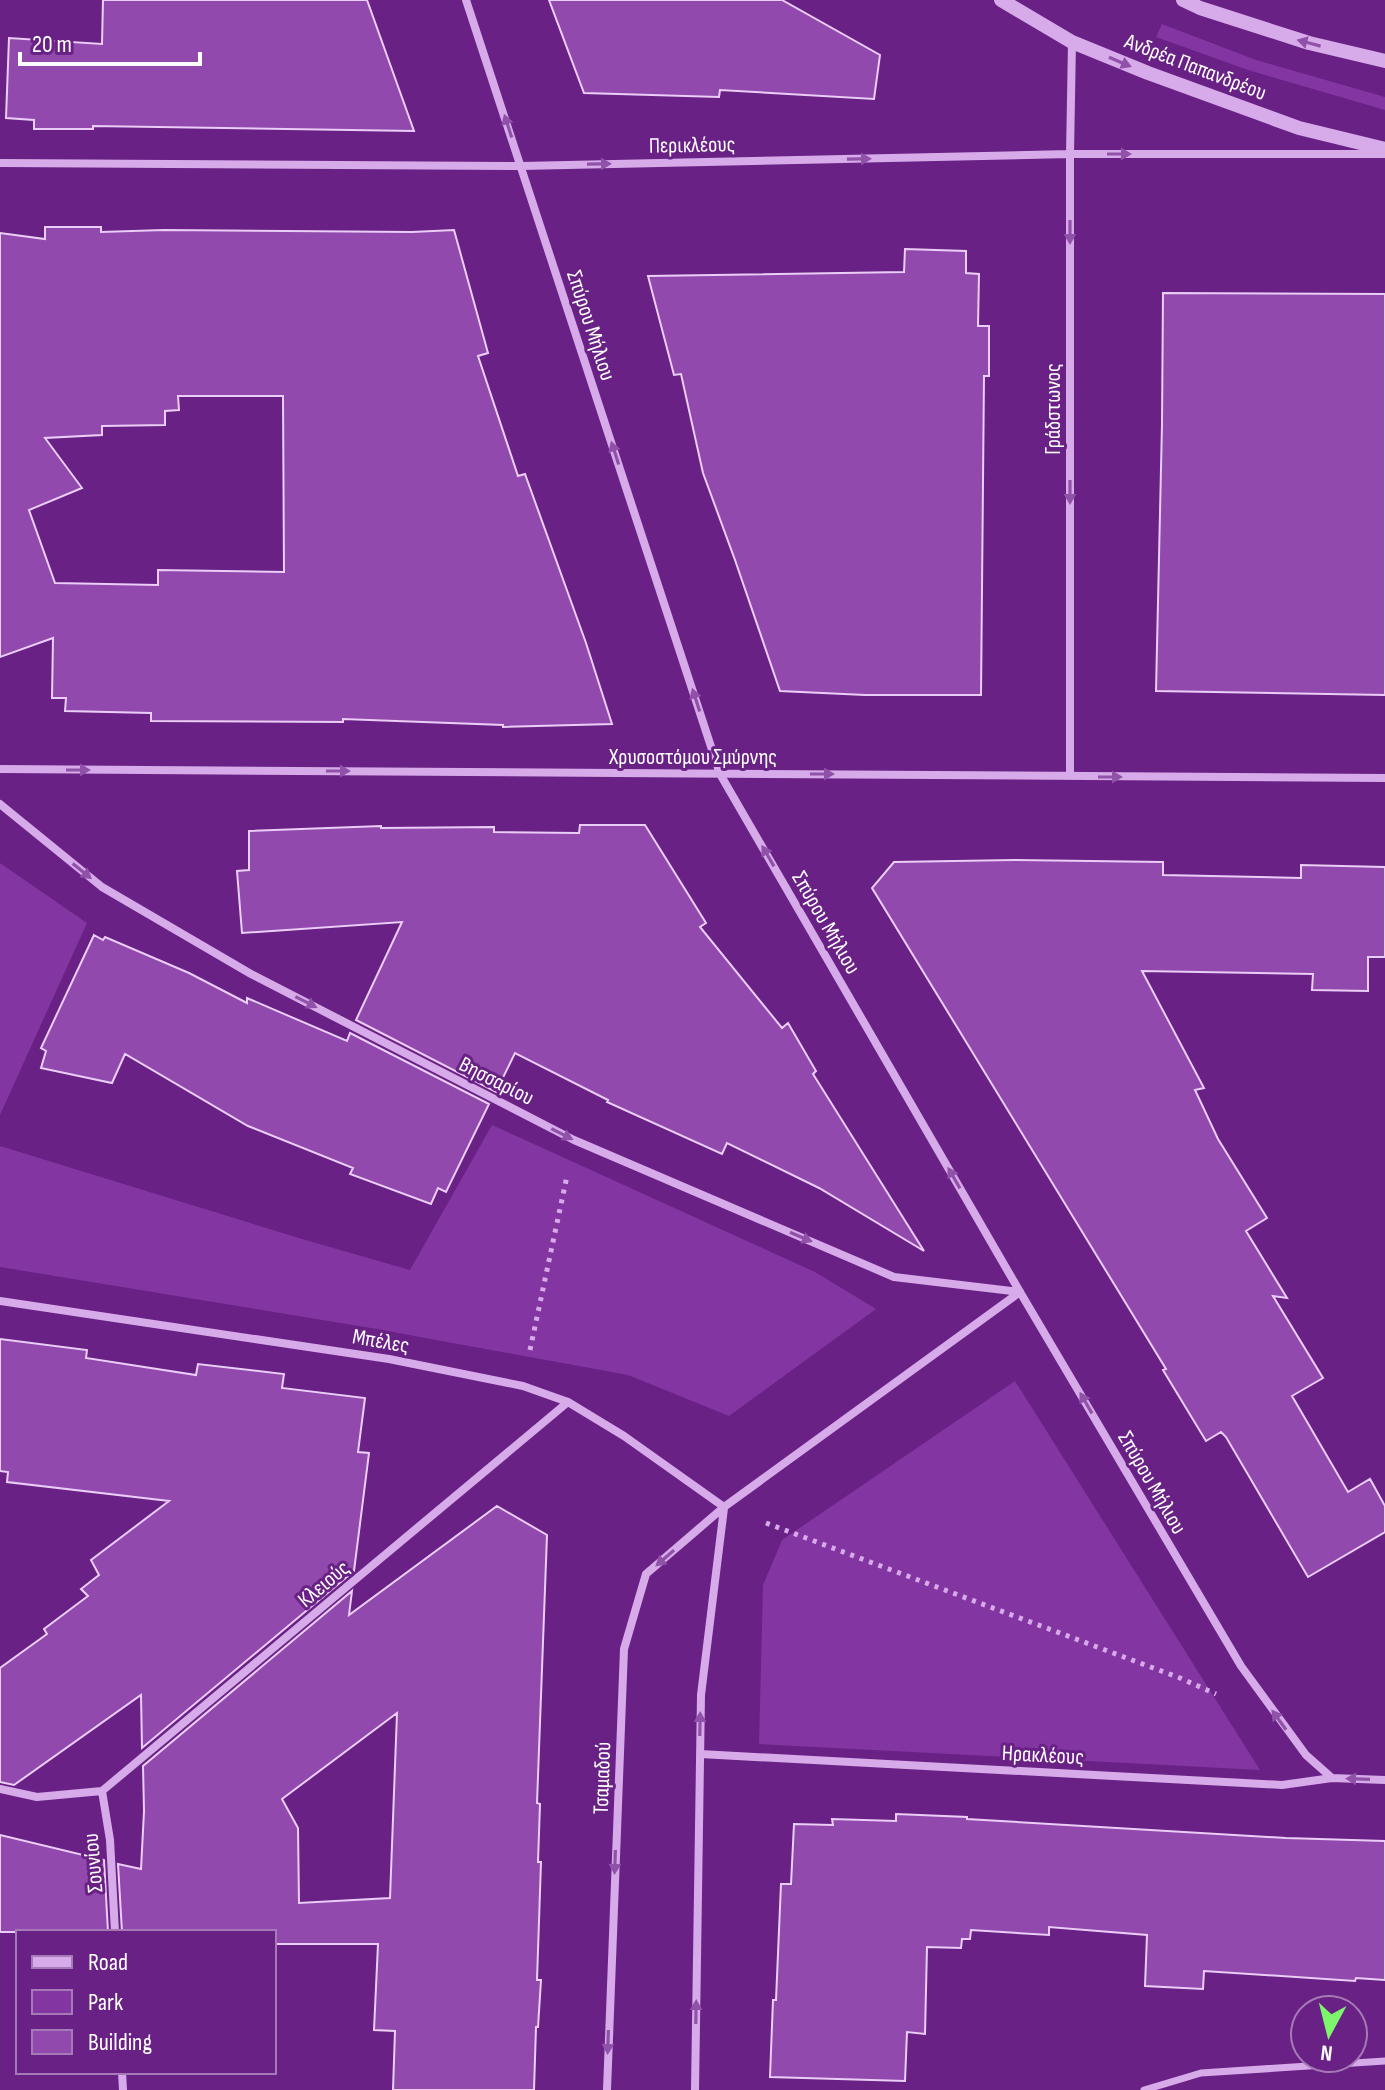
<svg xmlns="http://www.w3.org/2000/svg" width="1385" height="2090" font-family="'Sofia Sans Condensed',sans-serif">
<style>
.green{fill:#8335a2}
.building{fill:#9149ad;stroke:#ebcef7;stroke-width:2;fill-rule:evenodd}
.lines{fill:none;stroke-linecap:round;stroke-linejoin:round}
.path{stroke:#d7aae9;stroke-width:5;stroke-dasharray:4 6;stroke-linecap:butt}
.pedestrian{stroke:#d7aae9;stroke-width:7}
.minor{stroke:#d7aae9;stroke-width:8}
.tertiary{stroke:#d7aae9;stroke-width:14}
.oneway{fill:#9051a8}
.labels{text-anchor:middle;stroke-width:6;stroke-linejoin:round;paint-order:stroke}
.street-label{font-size:22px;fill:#fff;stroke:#692185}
</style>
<rect width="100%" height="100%" fill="#692185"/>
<path class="green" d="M1162,24l94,36 129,37v13l-137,-40 -92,-33z
M0,863l87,60 -87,192z
M492,1125l323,147 61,37 -147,107 -101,-41 -257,-47 -371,-61v-121l302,93 108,31z
M1015,1381l245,389 -501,-26 4,-159 19,-45z"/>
<path class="building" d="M103,0h264l47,131 -321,-5v3h-59v-9l-28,-2 3,-80 93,6z
M549,0h233l98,55 -6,44 -154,-9 -1,7 -135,-4z
M45,227h56v5l63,-2 248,2 42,-2 34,123 -10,3 40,120 7,-2 61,169 26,81 -109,3v-2l-160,-6v3l-192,-1v-8l-86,-2 1,-13h-14l1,-60 -53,19v-424l45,6zM178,396h105l1,176 -126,-2v15l-103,-2 -26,-73 53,-22 -37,-50 57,-3v-9l63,-1v-14l14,-1z
M905,249l61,2v22l13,1 -1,52h11v50h-5l-3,319h-116l-85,-4 -45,-131 -32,-87 -22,-99 -7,1 -26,-99 256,-4z
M1163,293l222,1v401l-229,-4 6,-267z
M580,825h65l61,98 -6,4 82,101 6,-5 28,48 -3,3 111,177 -105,-63 -92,-45 -5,11 -115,-52 1,-2 -93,-47 -19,39 -140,-72 46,-98 -160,11 -5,-62 12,-1v-39l132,-5v2l113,-1v5l85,1z
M1014,860l149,2v13l138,3v-13l84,2v90h-17v34l-56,-1 1,-16 -171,-3 62,117 -9,2 23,49 49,79 -21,13 41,67 -14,-2 50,82 -31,18 56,96 22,-13 15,27v26l-77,45 -82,-140 -5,-5 -15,9 -43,-71 3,-1 -294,-481 22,-26z
M94,935l9,5 2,-3 84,36 58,30v-5l100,43 3,-8 139,71 -43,88 -8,-4 -7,16 -81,-30 3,-6 -105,-42 -123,-72 -13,29 -71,-15 5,-17 -5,-3z
M0,1339l87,11 -1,8 110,17 2,-11 86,10 -2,14 83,10 -7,54 11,1 -15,118 -212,177 -1,-53 -127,90 -14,-3v-114l47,-34 -3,-5 44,-33 -7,-7 18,-14 -8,-15 78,-59 -162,-19 1,-10 -8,-1z
M497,1506l50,29 -10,268 3,1 -2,58h3l-4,118h4l-3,47h-2l-2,63h-141l2,-59 -21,-1 4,-86h-104v-12h-152l-4,-68 23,5 3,-58 -1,-45 209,-175 -3,24zM397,1713l-7,185 -91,5 -1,-75 -16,-29z
M896,1814l71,3v2l319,19 99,3v139l-29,-2 -1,3 -151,-10 -1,18 -58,-3 2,-51 -98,-8v8l-78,-5 -1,9h-8l-1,9 -34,-1 -2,87 -18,-2 -2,49 -135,-4 3,-77h3l5,-116h10l3,-60 39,1 -1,-6 64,2z
M0,1835l104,25 4,72h-108z"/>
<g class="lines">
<path class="path" d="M530,1350l37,-174
M766,1523l414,155 36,16"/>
<path class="pedestrian" d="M1144,2090l57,-17 184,-12"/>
<path class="minor" d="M466,0l254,774 300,518 221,374 65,89 26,23
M0,163l521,3 549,-12h315
M0,769l1385,9
M1070,776v-622l2,-112
M0,804l102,83 149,87 323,166 320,137 126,15
M0,1301l389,58 134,27 45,16 56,34 100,71
M700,1754l582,31 50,-7 53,2
M0,1789l37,8 65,-6
M102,1791l466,-389
M102,1791l8,49 5,92
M122,2072l1,18
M607,2090l17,-441 22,-75 78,-67 296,-215
M695,2090l6,-395 23,-187"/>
<path class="tertiary" d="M1001,0l71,42 76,31 151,55 86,21
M1183,0l17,8 109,35 76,18"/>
</g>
<defs><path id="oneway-solid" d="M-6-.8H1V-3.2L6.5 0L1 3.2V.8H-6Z" transform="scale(2)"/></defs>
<g class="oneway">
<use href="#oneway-solid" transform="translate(1309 43) rotate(-165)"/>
<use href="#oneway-solid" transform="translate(1120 62) rotate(23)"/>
<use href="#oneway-solid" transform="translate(508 126) rotate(-108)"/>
<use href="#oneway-solid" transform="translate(1119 154)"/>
<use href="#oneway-solid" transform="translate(859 159) rotate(-1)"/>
<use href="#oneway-solid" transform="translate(599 164) rotate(-1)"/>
<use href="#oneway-solid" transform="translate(1070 232) rotate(90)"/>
<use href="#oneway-solid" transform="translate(615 453) rotate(-108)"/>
<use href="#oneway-solid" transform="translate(1070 492) rotate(90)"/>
<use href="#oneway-solid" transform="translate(696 700) rotate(-108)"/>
<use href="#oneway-solid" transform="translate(78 770)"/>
<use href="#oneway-solid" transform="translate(338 771)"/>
<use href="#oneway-solid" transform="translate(822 774)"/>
<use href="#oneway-solid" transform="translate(1110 777)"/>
<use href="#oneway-solid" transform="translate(768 856) rotate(-120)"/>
<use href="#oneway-solid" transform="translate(82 871) rotate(39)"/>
<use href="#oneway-solid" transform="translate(306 1002) rotate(27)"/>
<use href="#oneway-solid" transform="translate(562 1134) rotate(27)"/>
<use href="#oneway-solid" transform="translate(954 1178) rotate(-120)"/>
<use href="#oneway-solid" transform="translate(801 1237) rotate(23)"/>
<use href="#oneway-solid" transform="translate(1086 1403) rotate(-120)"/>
<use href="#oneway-solid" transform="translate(665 1558) rotate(139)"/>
<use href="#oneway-solid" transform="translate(1279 1720) rotate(-126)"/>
<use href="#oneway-solid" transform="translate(700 1724) rotate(-89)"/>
<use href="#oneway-solid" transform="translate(1358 1779) rotate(-178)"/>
<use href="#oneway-solid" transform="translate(615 1862) rotate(92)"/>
<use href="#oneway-solid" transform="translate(696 2012) rotate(-89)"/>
<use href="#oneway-solid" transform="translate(608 2042) rotate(92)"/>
</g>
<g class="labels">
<g class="street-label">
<text transform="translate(1196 66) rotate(21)" y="8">Ανδρέα Παπανδρέου</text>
<text transform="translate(692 144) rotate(-1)" y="8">Περικλέους</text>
<text transform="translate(592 325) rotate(72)" y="8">Σπύρου Μήλιου</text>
<text transform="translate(1052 409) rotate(-90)" y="8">Γράδστωνος</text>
<text x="693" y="764">Χρυσοστόμου Σμύρνης</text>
<text transform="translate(827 922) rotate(60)" y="8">Σπύρου Μήλιου</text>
<text transform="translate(497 1080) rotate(27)" y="8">Βησσαρίου</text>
<text transform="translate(381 1340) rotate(10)" y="8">Μπέλες</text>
<text transform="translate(1153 1482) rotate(60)" y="8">Σπύρου Μήλιου</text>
<text transform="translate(323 1583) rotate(-40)" y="8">Κλειούς</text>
<text transform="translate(1043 1754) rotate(3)" y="8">Ηρακλέους</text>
<text transform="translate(601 1778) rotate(-88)" y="8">Τσαμαδού</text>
<text transform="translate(92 1863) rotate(-95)" y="8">Σουνίου</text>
</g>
</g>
<rect x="16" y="1930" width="260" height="144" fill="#692185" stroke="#a57ab6" stroke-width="2"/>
<rect x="32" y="1956" width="40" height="12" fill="#d7aae9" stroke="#a57ab6" stroke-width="2"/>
<text x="88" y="1970" font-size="24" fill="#ffffff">Road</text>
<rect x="32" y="1990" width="40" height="24" fill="#8335a2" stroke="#a57ab6" stroke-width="2"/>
<text x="88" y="2010" font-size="24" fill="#ffffff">Park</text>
<rect x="32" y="2030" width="40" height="24" fill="#9149ad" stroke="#a57ab6" stroke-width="2"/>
<text x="88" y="2050" font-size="24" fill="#ffffff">Building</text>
<g transform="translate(1329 2034) rotate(187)"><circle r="38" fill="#692185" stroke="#a57ab6" stroke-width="2"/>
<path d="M0-6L14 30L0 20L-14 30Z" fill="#7df66b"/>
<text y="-12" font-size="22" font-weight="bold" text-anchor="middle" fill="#ffffff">N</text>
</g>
<path d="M20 52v12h180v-12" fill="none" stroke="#ffffff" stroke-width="4"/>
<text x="32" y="52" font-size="24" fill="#ffffff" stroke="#692185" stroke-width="6" paint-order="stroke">20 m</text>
</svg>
